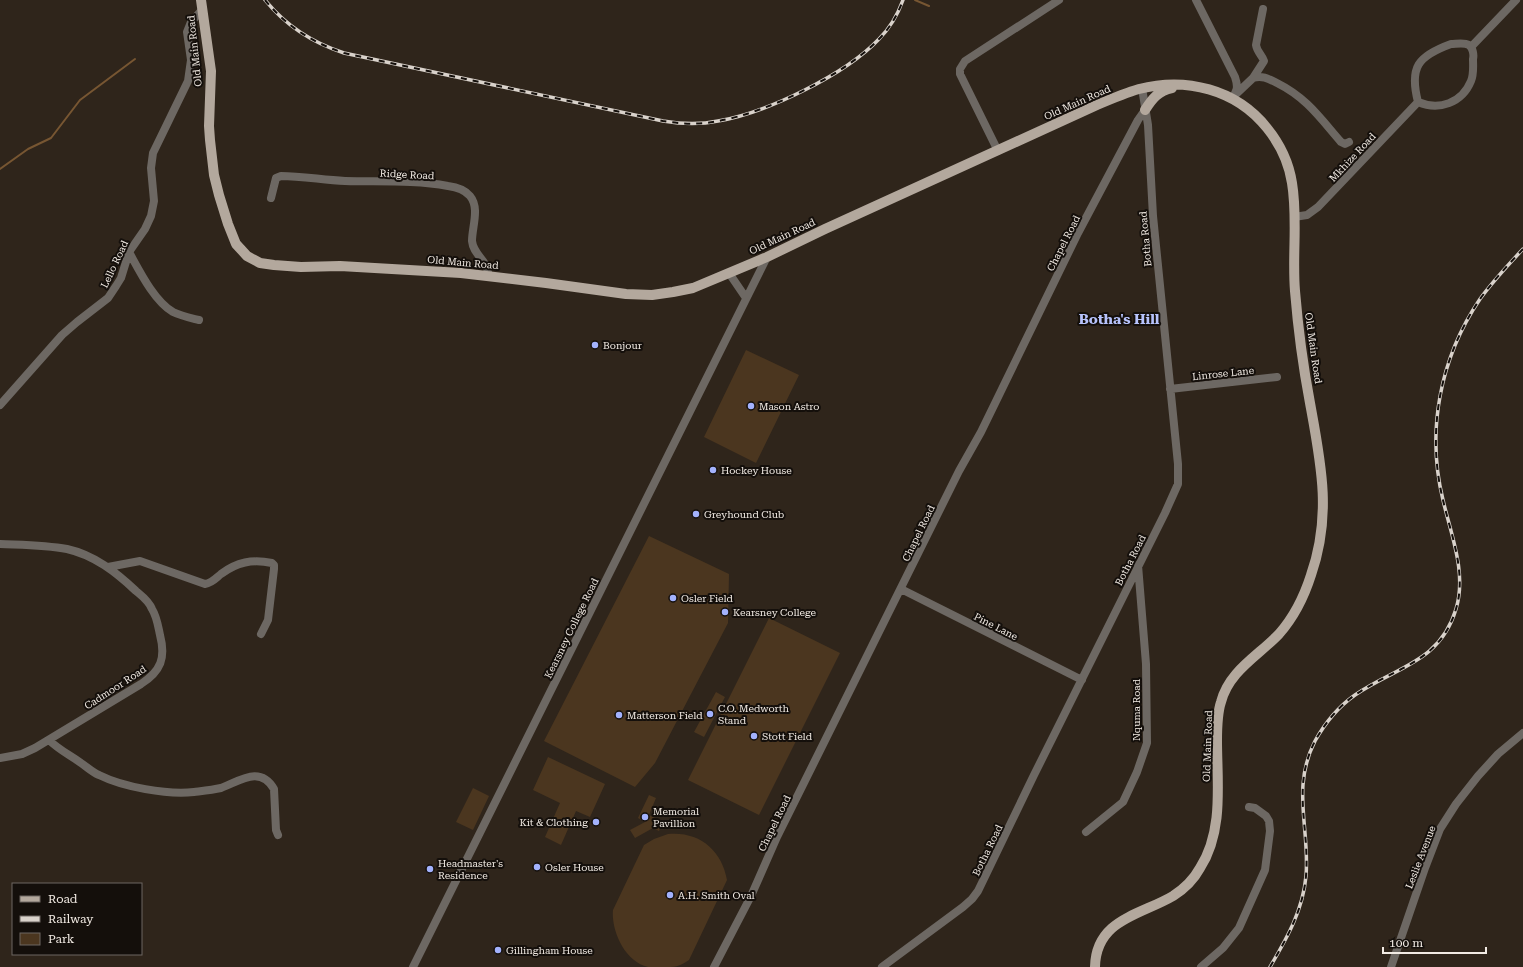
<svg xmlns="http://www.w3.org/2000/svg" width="1523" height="967" font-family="'Roboto Serif',serif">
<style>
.green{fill:#4b361f}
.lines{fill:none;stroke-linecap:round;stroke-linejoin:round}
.stream{stroke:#775632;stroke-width:2}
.minor{stroke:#6d6863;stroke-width:8}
.major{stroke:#b3a89d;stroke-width:10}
.rail-casing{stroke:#d9d2cb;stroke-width:3.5}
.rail{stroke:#140f0b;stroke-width:2;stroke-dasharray:6;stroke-linecap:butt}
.poi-dot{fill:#a3b2fd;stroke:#140f0b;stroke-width:1.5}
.labels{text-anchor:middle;stroke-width:4;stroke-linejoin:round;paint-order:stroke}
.street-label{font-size:10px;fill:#f2ebe4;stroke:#140f0b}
.poi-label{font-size:10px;fill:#f2ebe4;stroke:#140f0b;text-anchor:start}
.district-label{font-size:14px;font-weight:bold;fill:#b7c3fc;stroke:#140f0b}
</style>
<rect width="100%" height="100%" fill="#2f251b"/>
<path class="green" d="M746,350l53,25 -43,88 -52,-26z
M649,536l80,38 -1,49 -73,140 -20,24 -91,-46z
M769,618l71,35 -81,162 -71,-35z
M716,692l9,5 -21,40 -10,-5z
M548,757l57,27 -15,33 -14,-6 -15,34 -16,-8 15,-34 -27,-13z
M473,788l16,8 -16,34 -17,-8z
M649,795l7,3 -7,17 14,7 -4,9 -6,-3 -18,10 -5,-8 15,-8 -7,-4z
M668,834c31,-3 54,16 59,46l-38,80c-10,7 -14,7 -26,7 -5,0 -11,0 -15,0 -23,-5 -37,-36 -35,-57l31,-65 10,-6z"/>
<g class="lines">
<path class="stream" d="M915,0l14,6
M0,169l28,-20 23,-11 29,-38 55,-41"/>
<path class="minor" d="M1196,0l39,77c3,9 3,15 -4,21
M1451,44c5,0 13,-2 18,1 4,3 5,10 4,14 0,7 1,15 -2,22 -9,22 -32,30 -53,21 -9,-35 0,-46 33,-58z
M1471,47l45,-47
M1253,78c9,-3 16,1 24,5 30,15 43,35 64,59l4,2 4,-2
M1235,95l18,-17 11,-17c-2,-6 -7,-9 -8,-16l7,-36
M998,151l-38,-77v-5l5,-8 94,-61
M271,198l5,-20 5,-2c21,0 42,4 64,5 34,1 69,-1 103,5 8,1 17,4 22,10 10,12 2,31 2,45 1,10 8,15 13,23 2,3 3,8 4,12
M1294,217l13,-2 11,-8 100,-105
M129,252c10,18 25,49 44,60 8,4 18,6 26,8
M729,273l17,25
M1170,389l107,-12
M0,405l62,-70 15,-13 31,-24 8,-12 5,-8 8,-26 16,-23 6,-13 3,-15 -3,-33 2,-15 35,-72 3,-21 -4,-28 4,-10 11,-12
M0,544c22,1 45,1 67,5 27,6 49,23 69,42 6,5 13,10 16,18 5,8 6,17 8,26 6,23 1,36 -19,49l-106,64 -13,6 -22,4
M108,567l32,-6 65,23c7,-1 11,-6 16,-10 16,-12 31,-15 51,-11l2,2v4l-6,51 -7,14
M901,589l181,91
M49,740c10,10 21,15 32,23 6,4 11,9 18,12 24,12 68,20 95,17 8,-1 18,-2 27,-4 19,-7 39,-23 53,1l2,41 2,5
M1086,832l37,-30 14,-30 10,-29 -1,-79 -8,-99
M413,967l354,-710
M714,967l37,-71 26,-59 182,-366 22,-39 97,-199 60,-113 7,-10
M882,967l81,-60 9,-8 6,-8 56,-116 131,-262 13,-29v-20l-25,-248 -5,-91 -6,-37
M1201,967l22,-19 16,-20 26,-58 5,-39 -1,-10 -3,-5 -11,-8 -6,-1
M1391,967l34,-99 15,-39 16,-25 22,-28 20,-22 25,-21"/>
<path class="major" d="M201,0l10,71 -2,55 1,14 4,35 5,20 9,29 8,20 11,12 13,7 14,2 27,2 39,-1 121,7 85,10 80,11 26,1 21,-3 20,-4 74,-31 58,-28 272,-124c14,-6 28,-12 42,-16 47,-12 97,0 128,39 13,16 22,35 25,55 6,36 0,72 3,108 3,37 8,75 15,112 11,60 22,112 1,172 -7,22 -17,42 -32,59 -21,22 -50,37 -58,68 -4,12 -4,26 -4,39 0,41 7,90 -17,127 -6,11 -16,21 -27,28 -32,19 -77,23 -78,71
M1145,110c7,-11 13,-19 27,-22"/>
<g class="rail-casing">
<path id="rail" d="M265,0c21,26 48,43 79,53l319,68c18,3 36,4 55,0 48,-8 127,-46 161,-82 11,-11 19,-25 24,-39
M1270,967c17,-29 33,-57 36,-91 4,-48 -15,-88 9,-135 10,-18 23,-34 40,-46 40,-28 85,-32 101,-86 11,-36 -5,-74 -13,-109 -17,-69 -3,-142 37,-201 13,-18 28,-34 43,-50"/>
</g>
<use href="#rail" class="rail"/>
</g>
<g class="poi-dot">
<circle cx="595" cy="345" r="4"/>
<circle cx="751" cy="406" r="4"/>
<circle cx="713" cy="470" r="4"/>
<circle cx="696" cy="514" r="4"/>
<circle cx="673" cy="598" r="4"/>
<circle cx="725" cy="612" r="4"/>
<circle cx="710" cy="714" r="4"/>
<circle cx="619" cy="715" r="4"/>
<circle cx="754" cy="736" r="4"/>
<circle cx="645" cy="817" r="4"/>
<circle cx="596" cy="822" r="4"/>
<circle cx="537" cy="867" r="4"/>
<circle cx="430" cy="869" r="4"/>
<circle cx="670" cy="895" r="4"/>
<circle cx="498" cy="950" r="4"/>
</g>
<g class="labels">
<g class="street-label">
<text transform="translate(194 51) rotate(-96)" y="4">Old Main Road</text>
<text transform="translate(1077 102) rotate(-24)" y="4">Old Main Road</text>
<text transform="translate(1352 157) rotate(-47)" y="4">Mkhize Road</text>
<text transform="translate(407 174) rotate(3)" y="4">Ridge Road</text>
<text transform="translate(782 236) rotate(-25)" y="4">Old Main Road</text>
<text transform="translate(1145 239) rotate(-95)" y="4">Botha Road</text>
<text transform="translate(1063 243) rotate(-63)" y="4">Chapel Road</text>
<text transform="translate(463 262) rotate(5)" y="4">Old Main Road</text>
<text transform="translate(114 264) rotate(-65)" y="4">Lello Road</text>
<text transform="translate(1314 348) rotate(82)" y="4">Old Main Road</text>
<text transform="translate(1223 373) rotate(-6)" y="4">Linrose Lane</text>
<text transform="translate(918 533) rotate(-64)" y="4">Chapel Road</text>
<text transform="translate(1130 560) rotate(-63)" y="4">Botha Road</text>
<text transform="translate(996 626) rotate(27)" y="4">Pine Lane</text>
<text transform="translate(571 628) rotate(-64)" y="4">Kearsney College Road</text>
<text transform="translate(115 687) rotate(-33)" y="4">Cadmoor Road</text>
<text transform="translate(1136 710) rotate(-90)" y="4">Nquma Road</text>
<text transform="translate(1207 746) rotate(-88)" y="4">Old Main Road</text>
<text transform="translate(774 823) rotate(-64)" y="4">Chapel Road</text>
<text transform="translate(987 850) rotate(-64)" y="4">Botha Road</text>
<text transform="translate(1420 857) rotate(-69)" y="4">Leslie Avenue</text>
</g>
<g class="poi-label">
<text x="603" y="349">Bonjour</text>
<text x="759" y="410">Mason Astro</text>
<text x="721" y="474">Hockey House</text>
<text x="704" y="518">Greyhound Club</text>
<text x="681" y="602">Osler Field</text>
<text x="733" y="616">Kearsney College</text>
<text x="718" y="712">C.O. Medworth<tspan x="718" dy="12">Stand</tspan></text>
<text x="627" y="719">Matterson Field</text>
<text x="762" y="740">Stott Field</text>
<text x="653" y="815">Memorial<tspan x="653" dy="12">Pavillion</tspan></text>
<text x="588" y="826" text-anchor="end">Kit &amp; Clothing</text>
<text x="438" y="867">Headmaster's<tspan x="438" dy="12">Residence</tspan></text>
<text x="545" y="871">Osler House</text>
<text x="678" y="899">A.H. Smith Oval</text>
<text x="506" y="954">Gillingham House</text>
</g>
<g class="district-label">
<text x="1119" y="324">Botha's Hill</text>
</g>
</g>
<rect x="12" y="883" width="130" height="72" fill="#140f0b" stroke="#6d6762"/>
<rect x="20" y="896" width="20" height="6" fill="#b3a89d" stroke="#6d6762"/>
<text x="48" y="903" font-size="12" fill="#f2ebe4">Road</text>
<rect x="20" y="916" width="20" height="6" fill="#d9d2cb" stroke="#6d6762"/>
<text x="48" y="923" font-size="12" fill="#f2ebe4">Railway</text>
<rect x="20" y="933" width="20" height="12" fill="#4b361f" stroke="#6d6762"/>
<text x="48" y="943" font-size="12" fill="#f2ebe4">Park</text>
<path d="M1383 947v6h103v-6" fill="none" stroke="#f2ebe4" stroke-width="2"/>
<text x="1389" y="947" font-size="12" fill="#f2ebe4" stroke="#140f0b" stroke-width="3" paint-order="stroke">100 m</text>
</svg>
